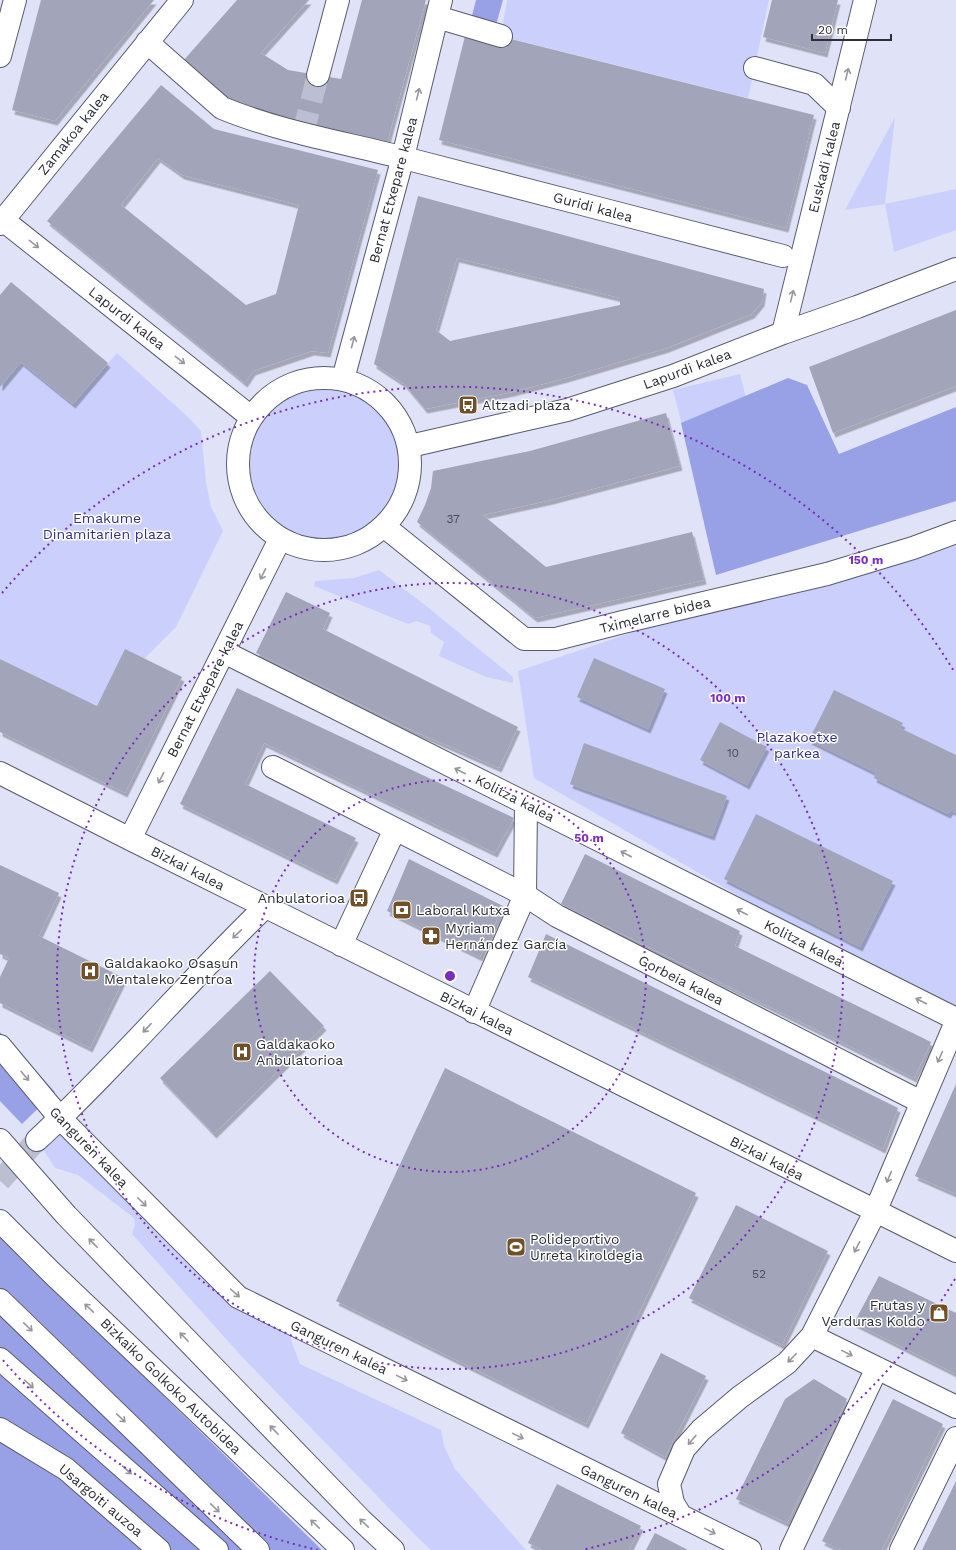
<svg xmlns="http://www.w3.org/2000/svg" width="956" height="1550" font-family="'Work Sans',sans-serif">
<style>
.green{fill:#cad0fb}
.forest{fill:#98a0e6}
.building{fill:#a2a5b9;fill-rule:evenodd;filter:url(#shadow)}
.lines{fill:none;stroke-linecap:round;stroke-linejoin:round}
.minor-tunnel{stroke:#bcbfd1;stroke-width:22;stroke-dasharray:22 11;stroke-linecap:butt}
.minor-casing{stroke:#585b6d;stroke-width:24}
.highway-casing{stroke:#585b6d;stroke-width:24}
.minor{stroke:#fff;stroke-width:22}
.highway{stroke:#fff;stroke-width:22}
.oneway{stroke:#96979b}
.ring{fill:none;stroke:#7b2cbf;stroke-width:2;stroke-dasharray:2 4}
.labels{text-anchor:middle;stroke-width:3;stroke-linejoin:round;paint-order:stroke}
.number-label{font-size:12px;fill:#4a4c58}
.street-label{font-size:14px;fill:#2d2f37;stroke:#fff}
.poi-label{font-size:14px;fill:#2d2f37;stroke:#fff;text-anchor:start}
.park-label{font-size:14px;fill:#323080;stroke:#fff}
.centre{fill:#7b2cbf;stroke:#fff;stroke-width:2}
.ring-label{font-size:12px;text-anchor:middle;font-weight:bold;fill:#7b2cbf;stroke:#fff;stroke-width:3;stroke-linejoin:round;paint-order:stroke}
</style>
<defs>
<filter id="shadow"><feDropShadow dx="2.5" dy="4.5" stdDeviation="0" flood-color="#0004"/></filter>
</defs>
<rect width="100%" height="100%" fill="#e0e3f8"/>
<path class="green" d="M507,0h262l-21,98 -247,-62z
M895,117l-10,87 71,-15v41l-62,22 -9,-48 -40,6z
M117,353l72,65 12,13 5,51 5,25 12,24 -47,96 -79,79 -97,-47v-272l21,-25 52,42z
M740,374l29,116 -66,17 -30,-117z
M249 465a75 75 0 1 1 150 0a75 75 0 1 1-150 0Z
M956,523v482l-26,1 -396,-228 -16,-107z
M379,570l46,35 88,72v6l-27,-6 -47,-21 5,-14 -13,-9 -1,-7 -13,-5 -9,3 -94,-38 1,-5 39,-3z
M60,1118l178,179 45,22 17,45 141,66 3,16 11,23 71,81h-95l-12,-11 -175,-180 -112,-125 3,-9 -1,-7 -56,-43 -23,-7 -18,-28z"/>
<path class="forest" d="M476,0h27l-7,25 -25,-5z
M788,378l19,7 32,69 117,-47v94l-240,74 -35,-152z
M0,1032l55,60 -33,32 -22,-23z
M0,1237l322,313h-322z"/>
<path class="building" d="M41,0h113l-99,121 -43,-11z
M237,0h72l-48,53 27,17 53,9 21,-79h64l-39,143 -151,-37 -53,-45z
M772,0h66l-13,53 -62,-16z
M467,28l347,87 -28,113 -347,-88z
M161,85l53,44 164,41 -50,183 -16,-2 -59,20 -8,12 -198,-162zM158,158l24,17 117,30 -23,89 -30,11 -125,-100z
M418,196l346,93 -2,13 -10,12 -85,34 -101,30 -54,14 -87,17 -21,-25 -30,-20zM457,258l163,40v7l-170,36 -14,-11z
M11,282l97,81 -35,41 -52,-42 -21,25v-92z
M956,310v76l-123,47 -24,-66z
M666,413l14,53 -129,34 -68,15 63,52 146,-35 12,48 -169,38 -118,-96 8,-17 6,-17 2,-17 97,-20z
M286,592l44,21 -7,16 195,98 -19,41 -92,-40 -151,-75z
M125,649l57,28 -57,116 -125,-61v-73l97,47z
M594,658l71,31 -17,40 -71,-32z
M237,688l277,130 -19,35 -231,-110 -19,41 111,54 -21,42 -155,-76z
M834,690l69,33 -3,5 56,27v58l-5,-3 -3,4 -74,-36 2,-5 -67,-33z
M720,722l47,25 -20,38 -47,-25z
M584,743l143,53 -15,40 -142,-52z
M756,814l137,67 -33,66 -136,-68z
M585,854l155,77 -5,15 196,96 -17,36 -353,-174z
M409,859l94,47 -23,51 -93,-46z
M0,865l59,28 -20,43 85,42 -34,70 -90,-45v-26l9,-19 -9,-4z
M546,934l352,174 -15,41 -355,-172z
M270,971l54,55 -110,108 -54,-56z
M445,1068l251,125 -110,231 -250,-123z
M956,1084v110l-41,-18z
M736,1205l92,46 -46,94 -93,-47z
M879,1276l77,37v61l-102,-51z
M661,1353l45,23 -41,81 -44,-24z
M814,1379l33,20 -60,124 -51,-24 49,-100z
M893,1399l50,25 -61,126h-41l-19,-9z
M956,1481v69h-34z
M557,1484l84,42 -12,24h-87l-14,-7z
M655,1533l33,17h-42z"/>
<g class="lines">
<path class="minor-tunnel" d="M303,133l15,-58
M0,1181l37,-41"/>
<g class="minor-casing">
<path id="minor" d="M437,17l64,19
M147,42l75,66c58,24 125,35 186,51 125,32 250,65 375,97
M0,56l15,-56
M755,68l59,16 25,24
M318,75l20,-75
M3,220l248,197
M0,224l182,-224
M783,333l82,-333
M238 464a86 86 0 1 1 172 0a86 86 0 1 1-172 0Z
M343,379l60,-222 38,-157
M410,446l157,-36 106,-34 110,-43 74,-26 99,-38
M385,527l139,112h32l67,-17 204,-48 86,-26 43,-16
M224,652l732,367
M273,767l252,128 -51,117
M0,773l130,66 826,412
M526,804l-1,91 32,21 364,186
M130,839l150,-300
M341,945l54,-116
M0,1046l60,72 178,179 512,253
M37,1140c80,-74 150,-158 228,-233
M812,1336l144,71
M0,1429l66,40 93,81
M681,1516l-8,-13 -4,-19 15,-35 17,-19 39,-33 47,-34 25,-27 63,-124 81,-190
M791,1550l86,-182
M901,1550l55,-112"/>
</g>
<g class="highway-casing">
<path id="highway" d="M0,1140l66,75 295,305 32,30
M0,1221l52,52 291,277
M0,1300l258,250
M0,1359l217,191"/>
</g>
<use href="#minor" class="minor"/>
<use href="#highway" class="highway"/>
</g>
<defs><path id="oneway-shaft" d="M-6 0H5M1.5-3L5.5 0L1.5 3" fill="none" stroke-width="1.6" stroke-linecap="round" stroke-linejoin="round"/></defs>
<g class="oneway">
<use href="#oneway-shaft" transform="translate(847 74) rotate(-76)"/>
<use href="#oneway-shaft" transform="translate(418 94) rotate(-76)"/>
<use href="#oneway-shaft" transform="translate(34 244) rotate(38)"/>
<use href="#oneway-shaft" transform="translate(792 296) rotate(-76)"/>
<use href="#oneway-shaft" transform="translate(353 342) rotate(-75)"/>
<use href="#oneway-shaft" transform="translate(180 360) rotate(38)"/>
<use href="#oneway-shaft" transform="translate(263 574) rotate(116)"/>
<use href="#oneway-shaft" transform="translate(460 771) rotate(-153)"/>
<use href="#oneway-shaft" transform="translate(161 778) rotate(117)"/>
<use href="#oneway-shaft" transform="translate(626 854) rotate(-153)"/>
<use href="#oneway-shaft" transform="translate(742 912) rotate(-153)"/>
<use href="#oneway-shaft" transform="translate(237 934) rotate(136)"/>
<use href="#oneway-shaft" transform="translate(921 1001) rotate(-153)"/>
<use href="#oneway-shaft" transform="translate(147 1028) rotate(133)"/>
<use href="#oneway-shaft" transform="translate(940 1057) rotate(114)"/>
<use href="#oneway-shaft" transform="translate(25 1076) rotate(50)"/>
<use href="#oneway-shaft" transform="translate(889 1177) rotate(113)"/>
<use href="#oneway-shaft" transform="translate(142 1202) rotate(45)"/>
<use href="#oneway-shaft" transform="translate(93 1243) rotate(-134)"/>
<use href="#oneway-shaft" transform="translate(857 1247) rotate(117)"/>
<use href="#oneway-shaft" transform="translate(235 1293) rotate(42)"/>
<use href="#oneway-shaft" transform="translate(89 1308) rotate(-136)"/>
<use href="#oneway-shaft" transform="translate(28 1327) rotate(44)"/>
<use href="#oneway-shaft" transform="translate(184 1337) rotate(-134)"/>
<use href="#oneway-shaft" transform="translate(847 1353) rotate(26)"/>
<use href="#oneway-shaft" transform="translate(792 1358) rotate(134)"/>
<use href="#oneway-shaft" transform="translate(402 1378) rotate(26)"/>
<use href="#oneway-shaft" transform="translate(29 1384) rotate(41)"/>
<use href="#oneway-shaft" transform="translate(121 1418) rotate(44)"/>
<use href="#oneway-shaft" transform="translate(274 1430) rotate(-134)"/>
<use href="#oneway-shaft" transform="translate(518 1436) rotate(26)"/>
<use href="#oneway-shaft" transform="translate(692 1440) rotate(130)"/>
<use href="#oneway-shaft" transform="translate(127 1470) rotate(41)"/>
<use href="#oneway-shaft" transform="translate(215 1508) rotate(44)"/>
<use href="#oneway-shaft" transform="translate(364 1523) rotate(-136)"/>
<use href="#oneway-shaft" transform="translate(315 1524) rotate(-136)"/>
<use href="#oneway-shaft" transform="translate(710 1531) rotate(26)"/>
</g>
<g class="ring">
<circle cx="450" cy="976" r="196"/>
<circle cx="450" cy="976" r="393"/>
<path d="M955 1279A589 589 0 0 1 582 1550M318 1550A589 589 0 0 1 2 1359M2 593A589 589 0 0 1 955 673"/>
</g>
<defs>
<g id="bus-square" transform="scale(1)"><rect x="-9" y="-9" width="18" height="18" rx="4" fill="#714f27" stroke="#fff"/><path d="M-5-6H5V4H4V6H2V4H-2V6H-4V4H-5ZM-3.5-4V0h7V-4ZM-3.5 1.2v1.5H-2V1.2ZM2 1.2v1.5H3.5V1.2Z" fill="#fff"/></g>
<g id="bank-square" transform="scale(1)"><rect x="-9" y="-9" width="18" height="18" rx="4" fill="#714f27" stroke="#fff"/><path d="M-6-4H6V4H-6ZM0-2.3a2.3 2.3 0 1 0 0 4.6a2.3 2.3 0 1 0 0-4.6Z" fill="#fff"/></g>
<g id="pharmacy-square" transform="scale(1)"><rect x="-9" y="-9" width="18" height="18" rx="4" fill="#714f27" stroke="#fff"/><path d="M-2-6h4v4h4v4h-4v4h-4v-4h-4v-4h4Z" fill="#fff"/></g>
<g id="hospital-square" transform="scale(1)"><rect x="-9" y="-9" width="18" height="18" rx="4" fill="#714f27" stroke="#fff"/><path d="M-5-5h3v3.5h4V-5h3V5h-3V1.5h-4V5h-3Z" fill="#fff"/></g>
<g id="stadium-square" transform="scale(1)"><rect x="-9" y="-9" width="18" height="18" rx="4" fill="#714f27" stroke="#fff"/><path d="M0-5a6.5 5 0 1 0 0 10a6.5 5 0 1 0 0-10ZM-3.5-1.8h7v3.6h-7Z" fill="#fff"/></g>
<g id="shop-square" transform="scale(1)"><rect x="-9" y="-9" width="18" height="18" rx="4" fill="#714f27" stroke="#fff"/><path d="M-5-2.5h2.3a2.7 3.5 0 0 1 5.4 0H5L5.5 6h-11ZM-1.5-2.5h3a1.5 2.3 0 0 0-3 0Z" fill="#fff"/></g>
</defs>
<g fill-rule="evenodd">
<use href="#bus-square" x="468" y="405"/>
<use href="#bus-square" x="359" y="898"/>
<use href="#bank-square" x="402" y="910"/>
<use href="#pharmacy-square" x="431" y="936"/>
<use href="#hospital-square" x="90" y="971"/>
<use href="#hospital-square" x="242" y="1052"/>
<use href="#stadium-square" x="516" y="1247"/>
<use href="#shop-square" x="939" y="1313"/>
</g>
<g class="labels">
<g class="number-label">
<text x="453" y="523">37</text>
<text x="733" y="757">10</text>
<text x="759" y="1278">52</text>
</g>
<g class="street-label">
<text transform="translate(73 133) rotate(-51)" y="5">Zamakoa kalea</text>
<text transform="translate(824 167) rotate(-76)" y="5">Euskadi kalea</text>
<text transform="translate(393 190) rotate(-75)" y="5">Bernat Etxepare kalea</text>
<text transform="translate(593 207) rotate(15)" y="5">Guridi kalea</text>
<text transform="translate(127 318) rotate(38)" y="5">Lapurdi kalea</text>
<text transform="translate(687 369) rotate(-20)" y="5">Lapurdi kalea</text>
<text transform="translate(655 615) rotate(-14)" y="5">Tximelarre bidea</text>
<text transform="translate(205 689) rotate(-63)" y="5">Bernat Etxepare kalea</text>
<text transform="translate(515 798) rotate(27)" y="5">Kolitza kalea</text>
<text transform="translate(188 868) rotate(27)" y="5">Bizkai kalea</text>
<text transform="translate(804 943) rotate(27)" y="5">Kolitza kalea</text>
<text transform="translate(681 980) rotate(27)" y="5">Gorbeia kalea</text>
<text transform="translate(477 1013) rotate(27)" y="5">Bizkai kalea</text>
<text transform="translate(89 1147) rotate(46)" y="5">Ganguren kalea</text>
<text transform="translate(767 1158) rotate(27)" y="5">Bizkai kalea</text>
<text transform="translate(339 1347) rotate(26)" y="5">Ganguren kalea</text>
<text transform="translate(171 1386) rotate(44)" y="5">Bizkaiko Golkoko Autobidea</text>
<text transform="translate(629 1491) rotate(26)" y="5">Ganguren kalea</text>
<text transform="translate(101 1500) rotate(40)" y="5">Usargoiti auzoa</text>
</g>
<g class="poi-label">
<text x="482" y="410">Altzadi plaza</text>
<text x="345" y="903" text-anchor="end">Anbulatorioa</text>
<text x="416" y="915">Laboral Kutxa</text>
<text x="445" y="933">Myriam<tspan x="445" dy="16">Hernández García</tspan></text>
<text x="104" y="968">Galdakaoko Osasun<tspan x="104" dy="16">Mentaleko Zentroa</tspan></text>
<text x="256" y="1049">Galdakaoko<tspan x="256" dy="16">Anbulatorioa</tspan></text>
<text x="530" y="1244">Polideportivo<tspan x="530" dy="16">Urreta kiroldegia</tspan></text>
<text x="925" y="1310" text-anchor="end">Frutas y<tspan x="925" dy="16">Verduras Koldo</tspan></text>
</g>
<g class="park-label">
<text x="107" y="523">Emakume<tspan x="107" dy="16">Dinamitarien plaza</tspan></text>
<text x="797" y="742">Plazakoetxe<tspan x="797" dy="16">parkea</tspan></text>
</g>
</g>
<circle cx="450" cy="976" r="6" class="centre"/>
<g class="ring-label">
<text x="866" y="564">150 m</text>
<text x="728" y="702">100 m</text>
<text x="589" y="842">50 m</text>
</g>
<path d="M812 34v6h79v-6" fill="none" stroke="#2d2f37" stroke-width="2"/>
<text x="818" y="34" font-size="12" fill="#2d2f37" stroke="#ffffff" stroke-width="3" paint-order="stroke">20 m</text>
</svg>
